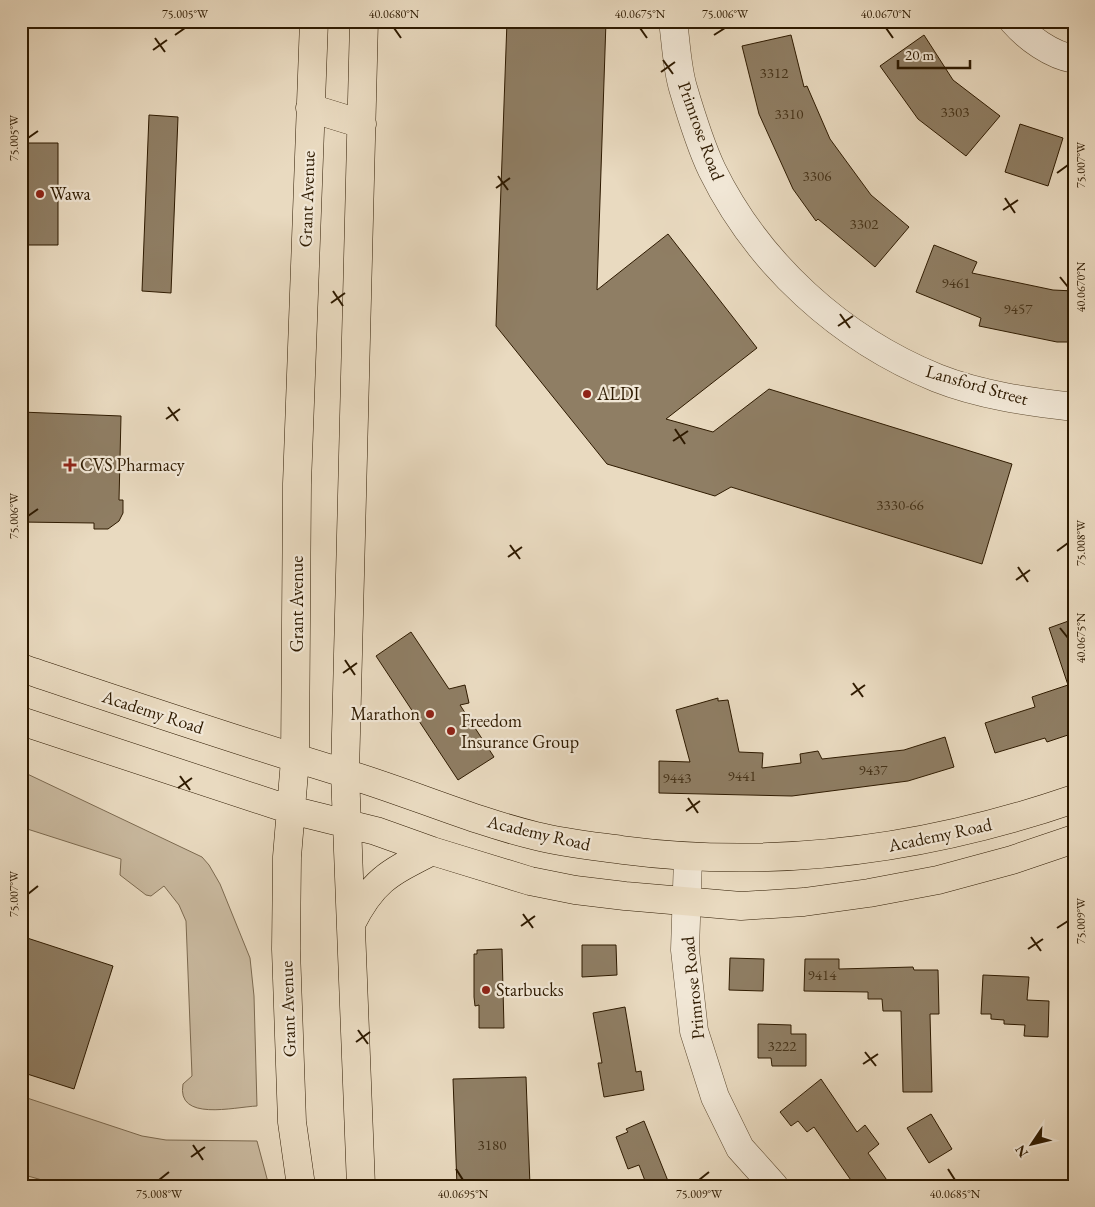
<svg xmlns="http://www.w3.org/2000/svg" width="1095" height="1207" font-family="'EB Garamond',serif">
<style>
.green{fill:#c9b99f;stroke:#7c6a50}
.building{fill:#8f7e64;stroke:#2e1a00}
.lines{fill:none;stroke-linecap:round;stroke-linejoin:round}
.minor-casing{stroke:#5d4a30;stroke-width:29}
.major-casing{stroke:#2e1a00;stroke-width:29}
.minor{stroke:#f1e7d6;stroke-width:28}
.major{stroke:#e9dac0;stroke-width:28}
.ticks{fill:none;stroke:#2e1a00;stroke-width:2}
.poi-dot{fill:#8f2418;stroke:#f1e7d6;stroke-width:2}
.labels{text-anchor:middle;stroke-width:4.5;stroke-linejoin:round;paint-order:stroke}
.number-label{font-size:15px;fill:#463319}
.street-label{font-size:18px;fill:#2e1a00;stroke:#f1e7d6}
.poi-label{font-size:18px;fill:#2e1a00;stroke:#f1e7d6;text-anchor:start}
.neatline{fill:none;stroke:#2e1a00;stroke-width:2}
.ticks-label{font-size:12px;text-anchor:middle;fill:#2e1a00}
</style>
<rect width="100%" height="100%" fill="#e9dac0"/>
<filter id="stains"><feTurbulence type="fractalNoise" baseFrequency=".004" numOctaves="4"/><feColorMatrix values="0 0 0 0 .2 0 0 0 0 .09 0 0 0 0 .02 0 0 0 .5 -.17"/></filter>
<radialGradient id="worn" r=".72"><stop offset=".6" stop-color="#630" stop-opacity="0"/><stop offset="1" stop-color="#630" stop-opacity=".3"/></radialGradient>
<path class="green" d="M21,771l181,86 7,8 11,19 30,74 4,38 3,110c-23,1 -81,16 -74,-22l9,-8 -6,-155 -7,-16 -15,-19 -13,10 -5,-1 -26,-20 1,-16 -100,-32z
M21,1096l121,40 24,4 91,1 12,45h-206l-42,-12z"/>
<path class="building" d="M507,21h99l-9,269 71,-56 89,114 -91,71 47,13 56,-43 243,75 -30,100 -251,-77 -16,9 -108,-32 -111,-138z
M791,35l13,52 3,-1 23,53 41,56 38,32 -34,40 -57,-48 -2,2 -23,-32 -34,-75 -17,-68z
M924,35l29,45 47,36 -34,40 -48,-37 -38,-53z
M149,115l29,2 -7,176 -29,-2z
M1020,124l43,14 -15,48 -43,-14z
M21,143h37v102h-37z
M934,245l43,17 -5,11 81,17 21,1v51h-17l-78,-16 2,-8 -65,-26z
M21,412l100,4 -2,84h4v13l-4,8 -11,8h-14v-6l-73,-1z
M1074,619v114l-27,9 -2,-4 -50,15 -10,-30 50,-16 -3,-10 36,-12 -19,-57z
M411,632l38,57 16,-4 4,18 -9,2 34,52 -36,23 -82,-124z
M718,698v3l10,-1 11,52 24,1 -1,15 39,-5 -1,-9 18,-3 4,8 82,-9 41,-13 9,30 -46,14 -116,15 -133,-3v-32l31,1 -14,-52z
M21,936l92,30 -39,123 -53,-17z
M582,945h34l1,30 -35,2z
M502,949l2,79h-25v-23l-4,1 -1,-9v-43h3v-4z
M730,958l34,1 -1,32 -34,-1z
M805,959h34v10l74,-2 1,3h24l1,44h-9l2,78h-29l-2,-81h-18l-1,-12h-14v-7l-64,-1z
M983,975l46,2 -2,23 22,1 -1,36 -24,-1 1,-11 -21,-1v-4l-13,-1v-5h-10z
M625,1007l11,65 5,-1 3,19 -40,7 -6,-34h4l-9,-50z
M758,1024l33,1v9h15v32h-34l-1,-8h-13z
M526,1077l4,109h-73l-4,-107z
M821,1079l36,53 8,-7 14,19 -11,9 23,33h-36l-41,-59 -7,5 -9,-11 -7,5 -11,-14z
M931,1114l21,35 -23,14 -22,-35z
M644,1121l26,65h-23l-8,-21 -11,4 -12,-32 12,-5 -2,-3z"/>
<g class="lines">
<g class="minor-casing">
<path id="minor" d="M673,21c3,22 4,47 10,67 8,27 17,57 29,82 46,94 129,169 225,208 43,17 92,24 137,29
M1013,21c15,17 38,34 61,38
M688,858l-3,92 9,81 21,66 25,51 34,38"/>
</g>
<g class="major-casing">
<path id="major" d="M310,108l52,16
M21,668c108,36 214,72 323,105 64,19 126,47 192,63 28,7 57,10 86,14 153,20 306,-1 452,-51
M21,721l270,89 85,21 56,20 98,30 45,9 50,6 116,10 63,-4 65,-9 69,-13 74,-20 62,-21
M351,924c22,-44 38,-51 81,-73
M301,1186l-9,-64 -6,-173 1,-92 8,-97 2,-276 17,-463
M361,1186l-16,-413 19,-752"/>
</g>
<use href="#minor" class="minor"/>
<use href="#major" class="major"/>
</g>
<path class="ticks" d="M394,28l7,10M640,28l7,10M886,28l7,10M175,35l10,-7M714,35l11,-7M155,38l10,14M153,50l14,-10M663,60l10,14M661,72l14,-10M28,138l10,-7M1057,173l11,-8M498,176l10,14M496,188l14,-10M1005,198l10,15M1003,210l15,-10M1060,277l8,10M333,291l10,15M331,303l14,-10M840,314l10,14M838,326l15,-10M168,407l10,14M166,419l14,-10M675,429l10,15M673,441l15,-10M28,516l10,-7M510,545l10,14M1057,551l11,-8M508,557l14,-10M1018,567l10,15M1016,580l14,-10M1060,628l8,10M345,660l10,15M343,673l14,-10M853,683l10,14M851,695l14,-10M180,776l10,14M178,788l14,-10M688,798l10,15M686,811l14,-10M28,894l10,-8M523,914l10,14M521,926l14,-10M1057,928l11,-7M1031,937l10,14M1028,949l15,-10M358,1030l10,14M356,1042l14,-10M865,1052l11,14M863,1064l15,-10M193,1145l10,15M191,1157l14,-10M456,1169l7,11M948,1169l7,11M159,1180l10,-8M699,1180l10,-8"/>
<g class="poi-dot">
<circle cx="40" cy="194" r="5"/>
<circle cx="587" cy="394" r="5"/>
<path d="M67.5 457.5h5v5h5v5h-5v5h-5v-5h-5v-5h5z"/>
<circle cx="430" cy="714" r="5"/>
<circle cx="451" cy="731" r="5"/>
<circle cx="486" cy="990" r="5"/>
</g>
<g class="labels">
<g class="number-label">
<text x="774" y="78">3312</text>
<text x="955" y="117">3303</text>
<text x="789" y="119">3310</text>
<text x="817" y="181">3306</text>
<text x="864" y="229">3302</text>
<text x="956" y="288">9461</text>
<text x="1018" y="314">9457</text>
<text x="900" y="510">3330-66</text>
<text x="873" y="775">9437</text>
<text x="742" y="781">9441</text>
<text x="677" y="783">9443</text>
<text x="822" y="980">9414</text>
<text x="782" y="1051">3222</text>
<text x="492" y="1150">3180</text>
</g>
<g class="street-label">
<text transform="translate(701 131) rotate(70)" y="6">Primrose Road</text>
<text transform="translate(307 199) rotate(-88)" y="6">Grant Avenue</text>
<text transform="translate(977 385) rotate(16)" y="6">Lansford Street</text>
<text transform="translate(297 604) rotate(-90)" y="6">Grant Avenue</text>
<text transform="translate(153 712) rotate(18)" y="6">Academy Road</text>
<text transform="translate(539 833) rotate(13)" y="6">Academy Road</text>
<text transform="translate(940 835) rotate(-12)" y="6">Academy Road</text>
<text transform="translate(693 988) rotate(-96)" y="6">Primrose Road</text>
<text transform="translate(288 1009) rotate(-92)" y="6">Grant Avenue</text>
</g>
<g class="poi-label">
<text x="50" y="200">Wawa</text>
<text x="597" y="400">ALDI</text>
<text x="80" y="471">CVS Pharmacy</text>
<text x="420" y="720" text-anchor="end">Marathon</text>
<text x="461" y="727">Freedom<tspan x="461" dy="21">Insurance Group</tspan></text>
<text x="496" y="996">Starbucks</text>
</g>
</g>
<rect width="1095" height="1207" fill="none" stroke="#e9dac0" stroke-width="55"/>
<g transform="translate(1032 1144) rotate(235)" stroke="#f1e7d6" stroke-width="4" paint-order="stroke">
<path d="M0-4L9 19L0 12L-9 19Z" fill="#2e1a00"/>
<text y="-8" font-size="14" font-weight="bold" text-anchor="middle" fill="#2e1a00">N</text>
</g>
<path d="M898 60v8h72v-8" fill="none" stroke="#2e1a00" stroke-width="2.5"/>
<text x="905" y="60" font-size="15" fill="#2e1a00" stroke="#f1e7d6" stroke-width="4" paint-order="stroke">20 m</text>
<rect x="28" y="28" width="1040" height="1152" class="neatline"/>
<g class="ticks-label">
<text x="185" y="18">75.005°W</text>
<text x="394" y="18">40.0680°N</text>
<text x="640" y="18">40.0675°N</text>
<text x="725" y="18">75.006°W</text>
<text x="886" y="18">40.0670°N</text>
<text transform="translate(14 138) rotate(-90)" y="4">75.005°W</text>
<text transform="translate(1081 165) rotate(-90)" y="4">75.007°W</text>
<text transform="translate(1081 287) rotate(-90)" y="4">40.0670°N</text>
<text transform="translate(14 516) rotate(-90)" y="4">75.006°W</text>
<text transform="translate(1081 543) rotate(-90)" y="4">75.008°W</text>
<text transform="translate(1081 638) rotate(-90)" y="4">40.0675°N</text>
<text transform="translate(14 894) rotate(-90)" y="4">75.007°W</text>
<text transform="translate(1081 921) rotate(-90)" y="4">75.009°W</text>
<text x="159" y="1198">75.008°W</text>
<text x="463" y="1198">40.0695°N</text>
<text x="699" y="1198">75.009°W</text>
<text x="955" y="1198">40.0685°N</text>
</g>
<rect width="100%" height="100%" filter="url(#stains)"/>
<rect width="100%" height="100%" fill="url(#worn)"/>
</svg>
